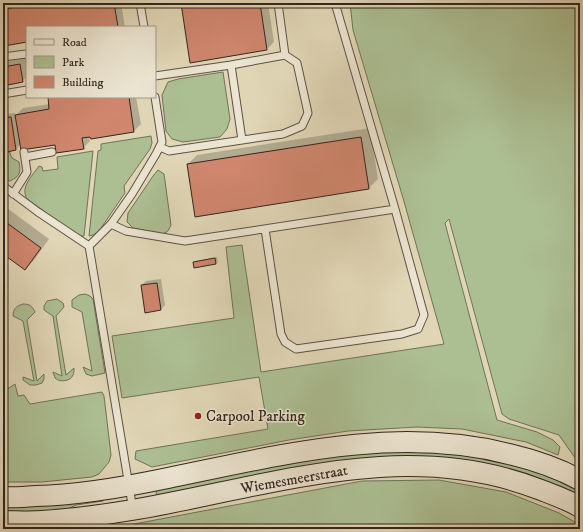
<svg xmlns="http://www.w3.org/2000/svg" width="583" height="532" font-family="'IM FELL DW Pica',serif">
<style>
.green{fill:#acbf93;stroke:#70725a}
.shadow{fill:#0003}
.building{fill:#cf866d;stroke:#332520}
.lines{fill:none;stroke-linecap:round;stroke-linejoin:round}
.lane-casing{stroke:#5e5146;stroke-width:9}
.secondary-casing{stroke:#332520;stroke-width:22}
.lane{stroke:#ebe4d0;stroke-width:7}
.secondary{stroke:#ebe4d0;stroke-width:20}
.poi-dot{fill:#8f2418;stroke:#ebe4d0;stroke-width:1.5}
.labels{text-anchor:middle;stroke-width:3;stroke-linejoin:round;paint-order:stroke}
.poi-label{font-size:15px;fill:#332520;stroke:#ebe4d0;text-anchor:start}
.street-label{font-size:15px;fill:#332520;stroke:#ebe4d0}
</style>
<rect width="100%" height="100%" fill="#e0d6b6"/>
<filter id="stains"><feTurbulence type="fractalNoise" baseFrequency=".005" numOctaves="4"/><feColorMatrix values="0 0 0 0 .2 0 0 0 0 .09 0 0 0 0 .02 0 0 0 .5 -.17"/></filter>
<radialGradient id="worn" r=".72"><stop offset=".6" stop-color="#630" stop-opacity="0"/><stop offset="1" stop-color="#630" stop-opacity=".3"/></radialGradient>
<path class="green" d="M350,3h230v462l-21,-30 -50,-16 -7,-5 -53,-195 -4,4 52,197 40,12 16,8 7,7 -2,8 -32,-13 -64,-13 -45,-2 -69,4 -59,9 -137,27 -17,-8 1,-8 132,-22 -9,-52 -137,21 -10,-62 122,-18 -8,-71 16,-2 19,127 183,-28 -41,-146 -50,-168z
M223,72l7,47 -3,10 -7,8 -37,5 -11,-3 -6,-8 -4,-36 6,-13 10,-3z
M3,130l4,21h2l3,7 7,4c2,11 1,14 -9,19l-7,-1z
M151,136l1,7 -2,6 -26,37 1,7 -26,38 -6,4 -4,1 9,-85 3,-1v-6z
M93,151l-9,85h-5l-52,-37c-7,-12 5,-23 12,-33l3,1 1,4 15,-2 -1,-12z
M158,170l6,4 7,51 -3,6 -5,3 -30,-6 -6,-6 1,-9 25,-37z
M85,294l5,2 3,3 12,74 -13,3 -6,-2 -3,-7 9,4 -10,-59 -10,-5v-7l7,-5z
M57,299l6,4 1,4 -8,9 10,59 8,-7c0,3 0,5 -1,7 -2,6 -13,8 -18,3 0,-1 -2,-5 -2,-6l9,4 -9,-60 -9,-6v-4l3,-5z
M23,304c7,0 9,2 12,8l-8,8 10,61 7,-7v5l-2,4 -6,2h-6l-7,-5v-3l11,4 -11,-60 -10,-5c0,-7 3,-10 10,-12z
M3,373l3,17 9,-6 3,12 6,-1 6,9 72,-12 2,4 7,59 -2,7 -10,12 -7,3 -50,5h-39z
M360,451l97,1 67,15 56,22v10l-117,-37 -305,34 -2,-3 2,-5 124,-25z
M439,480l67,12 53,21 21,12v4h-481l35,-5 228,-43z
M103,499v2l-27,4 -14,7 -59,1v-9z"/>
<path class="shadow" d="M7,3h114l4,24h-98v14l-24,-10v-24z
M182,3h86l6,39 -7,7z
M27,58v19l-5,4 -19,4v-23z
M49,97h87l5,27 -7,7 -35,5h-10l1,5 -7,7 -27,-4h-35l-5,5 -13,-25v-6l3,-4 9,-1v3l8,-8 27,-4z
M370,128l8,51 -9,9 -181,-24 9,-9z
M3,205l46,34 -15,21 -9,9 -22,-16z
M217,257l1,5 -2,1 -21,4 -1,-4 2,-2z
M161,279l4,26 -4,4 -19,-24 4,-4z"/>
<path class="building" d="M33,3h81l4,24h-91v15l-23,4 -1,-9v-28l30,-4z
M181,3h79l7,47 -77,13z
M20,64l3,18 -20,4v-19z
M48,97h81l5,35 -43,7 -1,-2 -8,1 2,11 -28,4 -1,-8 -34,5 -6,-35 34,-6z
M11,117l5,33 -9,2 -4,-22v-12z
M361,137l8,52 -174,28 -8,-53z
M3,220l38,28 -16,22 -22,-16z
M215,258l1,6 -22,4 -1,-6z
M157,283l4,27 -16,3 -4,-28z"/>
<g class="lines">
<g class="lane-casing">
<path id="lane" d="M140,3l4,24
M278,3l7,52
M335,3l60,206
M3,57l23,-3 1,1
M231,65l11,75
M155,76l76,-11 54,-10 12,8 11,50 -6,13 -19,8 -114,17 -9,-4
M3,94l24,-4
M25,157l27,-5
M3,186l35,26 51,34 44,264
M13,194l14,-22 -3,-20
M111,224l15,7 59,10 210,-32 29,106 -6,14 -16,5 -106,15 -11,-7 -4,-8 -16,-105
M89,246l22,-22 21,-30 24,-40 6,-12 -7,-45"/>
</g>
<g class="secondary-casing">
<path id="secondary" d="M3,497c11,1 22,0 33,-1 45,-1 89,-9 132,-18 113,-23 226,-53 341,-24 25,6 49,14 71,26
M3,521c13,0 26,1 39,0 30,-2 60,-6 90,-11 137,-23 272,-74 409,-20 13,5 27,10 39,17"/>
</g>
<use href="#lane" class="lane"/>
<use href="#secondary" class="secondary"/>
</g>
<circle class="poi-dot" cx="198" cy="416" r="4"/>
<g class="labels">
<g class="poi-label">
<text x="206" y="421">Carpool Parking</text>
</g>
<g class="street-label">
<text transform="translate(294 479) rotate(-10)" y="5">Wiemesmeerstraat</text>
</g>
</g>
<rect width="583" height="532" fill="none" stroke="#e0d6b6" stroke-width="16"/>
<rect x="4" y="4" width="575" height="524" fill="none" stroke="#332520" stroke-width="2"/>
<rect x="8" y="8" width="567" height="516" fill="none" stroke="#332520"/>
<rect x="26" y="26" width="130" height="72" fill="#ebe4d0" stroke="#a1988a"/>
<rect x="34" y="39" width="20" height="6" fill="#ebe4d0" stroke="#a1988a"/>
<text x="62" y="46" font-size="12" fill="#332520">Road</text>
<rect x="34" y="56" width="20" height="12" fill="#acbf93" stroke="#a1988a"/>
<text x="62" y="66" font-size="12" fill="#332520">Park</text>
<rect x="34" y="76" width="20" height="12" fill="#cf866d" stroke="#a1988a"/>
<text x="62" y="86" font-size="12" fill="#332520">Building</text>
<rect width="100%" height="100%" filter="url(#stains)"/>
<rect width="100%" height="100%" fill="url(#worn)"/>
</svg>
